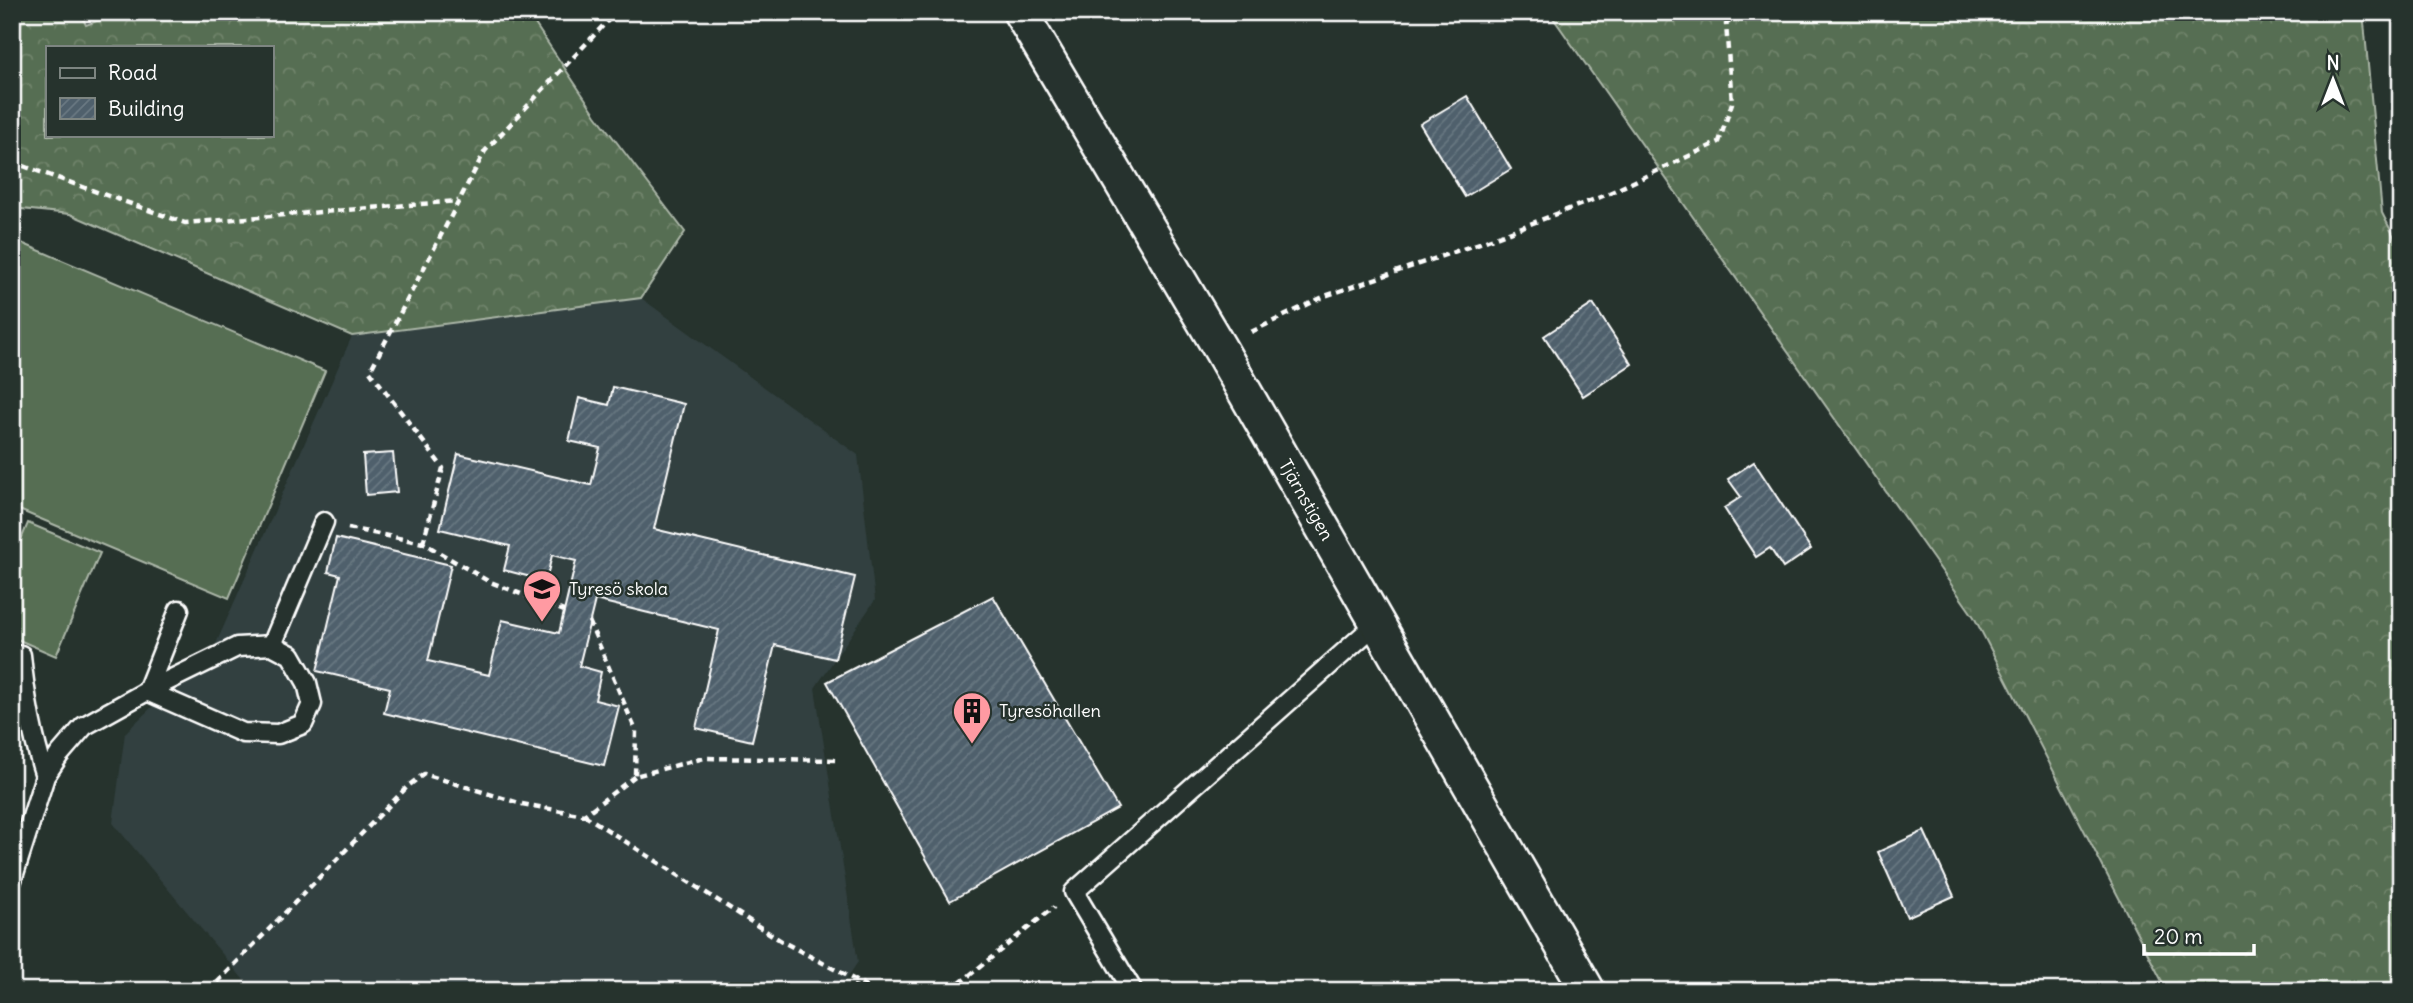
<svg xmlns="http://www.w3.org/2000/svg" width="2413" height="1003" font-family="Delius,sans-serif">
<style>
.built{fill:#324040}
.forest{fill:url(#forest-crowns);stroke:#abb6a8;stroke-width:2;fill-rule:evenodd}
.pitch{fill:#576e52;stroke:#abb6a8;stroke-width:2}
.building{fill:url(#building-hatch);stroke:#fff;stroke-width:2}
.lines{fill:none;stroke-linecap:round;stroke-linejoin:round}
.service-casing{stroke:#fff;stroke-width:23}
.minor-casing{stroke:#fff;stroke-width:38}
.path{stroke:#fff;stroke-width:4.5;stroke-dasharray:7 5;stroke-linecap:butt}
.service{stroke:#26332d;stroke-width:18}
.minor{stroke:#26332d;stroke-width:33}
.labels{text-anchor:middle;stroke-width:5;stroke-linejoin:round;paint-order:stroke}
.street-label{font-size:18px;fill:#fff;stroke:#26332d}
.poi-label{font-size:18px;fill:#fff;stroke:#26332d;text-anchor:start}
</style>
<defs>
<pattern id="forest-crowns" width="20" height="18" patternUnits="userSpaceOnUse" patternTransform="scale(1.75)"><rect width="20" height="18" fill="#576e52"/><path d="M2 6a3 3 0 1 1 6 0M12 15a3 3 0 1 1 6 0" fill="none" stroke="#70846c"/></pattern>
<pattern id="building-hatch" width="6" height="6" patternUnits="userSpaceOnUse" patternTransform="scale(1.75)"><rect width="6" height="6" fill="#4f606c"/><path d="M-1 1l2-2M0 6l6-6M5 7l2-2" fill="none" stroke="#697882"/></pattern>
</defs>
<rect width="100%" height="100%" fill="#26332d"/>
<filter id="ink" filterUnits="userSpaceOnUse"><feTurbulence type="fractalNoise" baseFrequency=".0143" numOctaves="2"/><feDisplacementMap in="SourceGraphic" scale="14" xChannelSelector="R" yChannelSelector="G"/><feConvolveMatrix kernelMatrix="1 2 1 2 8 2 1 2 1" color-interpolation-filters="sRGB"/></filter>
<g filter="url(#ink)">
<path class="built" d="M641,298l217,157 17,145 -60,88 43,274 -20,29h-585l-140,-168 12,-90 90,-87 137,-310z"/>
<path class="forest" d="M12,12h68l6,13 35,-13h406l69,103 89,117 -44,66 -289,38 -282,-122 -58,-6zM47,47h224v88h-224z
M1549,12h814l19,201 19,37v741h-234l-193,-374z"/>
<path class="pitch" d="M12,239l313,132 -96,227 -217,-91z
M28,523l72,30 -44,103 -44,-19v-76z"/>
<path class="building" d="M1467,96l44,73 -46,28 -45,-73z
M1593,304l39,60 -49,32 -39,-60z
M613,387l71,17 -30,125 201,48 -20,82 -60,-14 -23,96 -56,-13 23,-98 -124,-30 -16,66 22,6 -6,28 24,6 -15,60 -220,-53 6,-25 -73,-17 23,-96 -12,-3 8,-34 115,27 -23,96 61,14 13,-55 57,13 17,-72 -24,-6 -6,26 -42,-11 6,-24 -70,-17 18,-75 133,31 9,-37 -31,-7 10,-43 30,7z
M393,453l4,39 -31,3 -3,-40z
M1754,462l57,87 -28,19 -13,-20 -14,9 -32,-49 17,-11 -13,-18z
M993,596l125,212 -168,93 -123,-219z
M1924,831l30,65 -47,21 -29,-65z"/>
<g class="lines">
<g class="service-casing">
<path id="service" d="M272,645l52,-123
M21,655c4,42 11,81 24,121
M147,691l32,-81
M12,880l33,-104 14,-21 25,-29 63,-35 90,-44 35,-2 19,10 16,28 5,21 -9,20 -25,10 -35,-1 -96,-42
M1133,991l-59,-99 303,-269"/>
</g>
<g class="minor-casing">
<path id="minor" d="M1020,12l199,335 369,644"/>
</g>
<path class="path" d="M12,162l173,61 273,-22
M1251,332l74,-36 158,-54 120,-46 116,-54 13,-39 -6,-79 16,-12
M348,528l75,15 65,38 76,30
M423,543l20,-75 -73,-97 115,-220 131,-139
M589,621l47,110 -1,45 69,-18 135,2
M584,815l199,127 93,49
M209,991l199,-205 16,-12 98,30 62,11 51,-39
M854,991l2,-9
M950,991l104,-84"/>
<use href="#service" class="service"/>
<use href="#minor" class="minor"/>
</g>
</g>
<defs>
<g id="school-pin" transform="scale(2.0125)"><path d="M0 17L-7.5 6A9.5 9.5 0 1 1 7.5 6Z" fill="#ff9aa2" stroke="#26332d"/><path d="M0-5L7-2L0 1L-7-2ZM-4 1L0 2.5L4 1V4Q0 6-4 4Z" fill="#111"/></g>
<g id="building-pin" transform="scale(2.0125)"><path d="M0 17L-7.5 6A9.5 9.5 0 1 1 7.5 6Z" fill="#ff9aa2" stroke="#26332d"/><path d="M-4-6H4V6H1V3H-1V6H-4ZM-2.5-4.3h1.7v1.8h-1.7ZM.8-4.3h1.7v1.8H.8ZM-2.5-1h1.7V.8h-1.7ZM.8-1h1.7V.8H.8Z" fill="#111"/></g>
</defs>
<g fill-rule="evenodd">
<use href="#school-pin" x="542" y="589"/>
<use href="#building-pin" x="972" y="711"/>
</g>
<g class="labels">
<g class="street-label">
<text transform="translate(1306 500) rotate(60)" y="6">Tjärnstigen</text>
</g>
<g class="poi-label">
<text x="569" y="595">Tyresö skola</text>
<text x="999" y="717">Tyresöhallen</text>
</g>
</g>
<rect width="2413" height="1003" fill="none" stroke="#26332d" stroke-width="42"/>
<rect x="21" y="21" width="2371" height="961" fill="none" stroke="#fff" stroke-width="2.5" filter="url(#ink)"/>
<rect x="46" y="46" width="228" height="91" fill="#26332d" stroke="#7d8581" stroke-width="2"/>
<rect x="60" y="68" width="35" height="10" fill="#26332d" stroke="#7d8581" stroke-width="2"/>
<text x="108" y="80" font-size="21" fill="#ffffff">Road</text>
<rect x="60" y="98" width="35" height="21" fill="url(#building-hatch)" stroke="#7d8581" stroke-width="2"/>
<text x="108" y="116" font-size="21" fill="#ffffff">Building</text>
<g transform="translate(2333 80)" stroke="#26332d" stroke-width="5" paint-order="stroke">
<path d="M0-5L12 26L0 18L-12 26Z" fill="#ffffff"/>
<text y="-10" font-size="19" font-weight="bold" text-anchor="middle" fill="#ffffff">N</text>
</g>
<path d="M2144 944v10h110v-10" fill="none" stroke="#ffffff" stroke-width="3.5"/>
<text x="2154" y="944" font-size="21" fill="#ffffff" stroke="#26332d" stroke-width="5" paint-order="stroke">20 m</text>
</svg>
